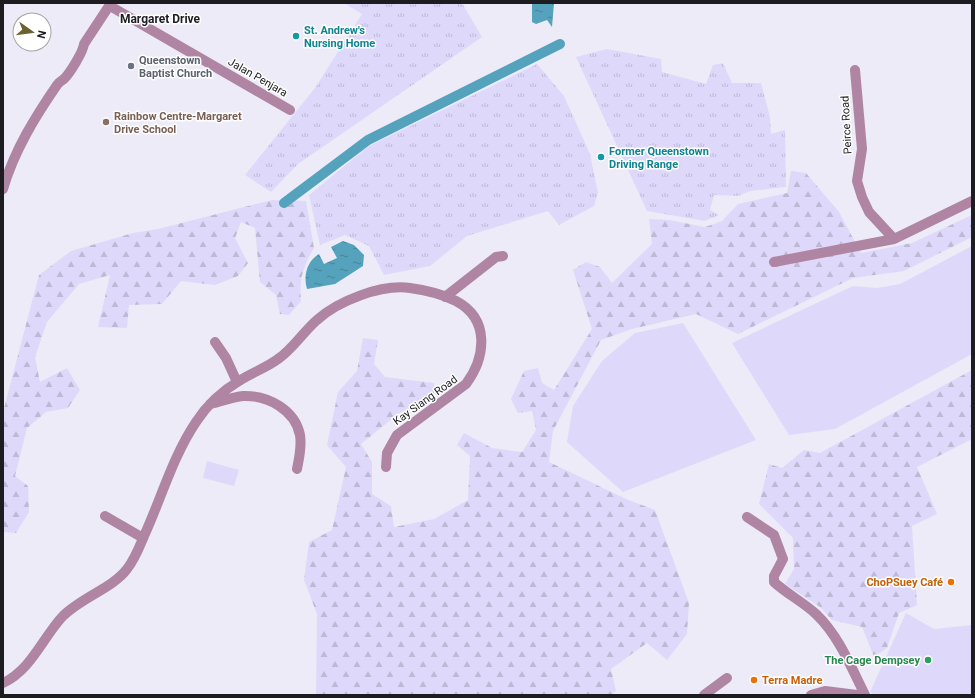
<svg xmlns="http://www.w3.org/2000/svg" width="975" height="698" font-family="Roboto,sans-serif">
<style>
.grass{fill:url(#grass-tufts)}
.forest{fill:url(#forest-firs)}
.pitch{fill:#ded9fa}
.water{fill:url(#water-ripples)}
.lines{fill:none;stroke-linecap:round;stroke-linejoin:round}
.canal{stroke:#55a2bd;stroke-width:10}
.minor{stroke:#af85a3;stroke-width:10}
.culture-dot{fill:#0f9aa8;stroke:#fff;stroke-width:1.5}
.worship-dot{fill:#6b7280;stroke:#fff;stroke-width:1.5}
.education-dot{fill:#8d6e63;stroke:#fff;stroke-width:1.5}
.food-dot{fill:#e8710a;stroke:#fff;stroke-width:1.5}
.leisure-dot{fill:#2e9e5b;stroke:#fff;stroke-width:1.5}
.labels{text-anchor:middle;stroke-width:3;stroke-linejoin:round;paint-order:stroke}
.culture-label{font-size:11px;font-weight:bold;fill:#0d838f;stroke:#fff;text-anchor:start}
.worship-label{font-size:11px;font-weight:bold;fill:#5b616d;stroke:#fff;text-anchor:start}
.street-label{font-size:11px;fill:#1d1c20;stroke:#fff}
.education-label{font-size:11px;font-weight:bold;fill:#785e54;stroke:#fff;text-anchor:start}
.food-label{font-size:11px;font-weight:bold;fill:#c56008;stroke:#fff;text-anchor:end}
.leisure-label{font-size:11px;font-weight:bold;fill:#27864d;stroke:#fff;text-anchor:end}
.neighbourhood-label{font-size:12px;font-weight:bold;fill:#1d1c20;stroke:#fff}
</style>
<defs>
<pattern id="grass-tufts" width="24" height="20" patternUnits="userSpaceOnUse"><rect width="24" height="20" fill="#ded9fa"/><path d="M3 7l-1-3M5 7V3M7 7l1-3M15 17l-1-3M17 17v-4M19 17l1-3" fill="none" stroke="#bebad6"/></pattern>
<pattern id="forest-firs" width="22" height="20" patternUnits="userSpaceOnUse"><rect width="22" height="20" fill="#ded9fa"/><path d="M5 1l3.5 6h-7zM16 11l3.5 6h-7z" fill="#bebad6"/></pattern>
<pattern id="water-ripples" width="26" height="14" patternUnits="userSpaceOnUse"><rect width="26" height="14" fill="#55a2bd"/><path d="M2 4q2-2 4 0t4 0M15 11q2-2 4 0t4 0" fill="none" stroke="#468399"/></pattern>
</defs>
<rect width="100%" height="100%" fill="#ecebf7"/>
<path class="grass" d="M344,3h118l20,34 -184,127 -27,28 -26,-17 70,-87 47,-74z
M607,49l54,10 1,13 44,12 7,-19 10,-2 9,20h29l9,34 1,17 14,-4 1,57 -36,4 -12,5 -24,-1 -4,15 9,5 -14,6 -58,-10 -71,-154z
M537,64l27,32 26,58 8,39 -4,13 -35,19 -11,-14 -81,25 -37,30 -46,9 -15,-29 -24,-11 -25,10 -11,-50 60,-49z"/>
<path class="forest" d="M791,171l15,2 33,39 22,41 51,-10 60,-28v22l-68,34 -51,7 -115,56 -42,-20 -64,15 -31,11 -48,91 -4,31 77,37 29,11 34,93 -2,31 -20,26 -20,-17 -36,26 5,22 -5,4h-295l1,-81 -13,-34 5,-38 23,-12 14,-63 -19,-22 11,-53 19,-21 6,-33 15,2 -4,24 11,13 49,6v17l-35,13 -38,31 11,18v32l19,12 3,21 40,-8 34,-19 2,-44 -13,-11 7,-12 28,15 30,4 14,-22 -4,-19 -14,2 -7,-14 13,-28 14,-3 4,15 12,7 38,-61 -19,-59 13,-8 14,5 12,16 40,-39 -3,-25 20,1 36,7 17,-6 16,-17 49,-11z
M272,200l34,1 8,47c-11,19 -15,30 -13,53l-12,14 -9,-1 -4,-19 -16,-13 -5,-54 -14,-6 -6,16 13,25 -10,13 -23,9 -34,-4 -19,23 -33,1 -2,23 -29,-1 12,-52 -31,9 -32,38 -12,35 5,25 27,-14 13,22 -12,18 -22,4 -19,16 -12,48 13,10 1,26 -13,21 -13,-1v-120l36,-137 32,-24 62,-18 25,-4z
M972,370v69l-55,28 20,47 -25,12 5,79 -18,8 -12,35 -13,9 -12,-30 -30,-7 -12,-13 -35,-23 9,-15 -1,-31 -34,-34 10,-40 13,4 22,-18 16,3z"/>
<path class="pitch" d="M972,246v108l-137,75 -46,6 -57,-92 121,-57 24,2 23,-4z
M683,323l73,117 -133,52 -56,-50 6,-36 29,-45 33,-28z
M207,461l32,9 -5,16 -31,-8z
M906,613l28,16 38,-4v70h-98l-4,-3z"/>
<path class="water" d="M532,3h22l-2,24 -5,-7 -11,4 -4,-2z
M343,241l11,4 10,10 -1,11 -28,18 -28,5c-4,-13 0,-28 12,-35l5,10 13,-6 -6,-11z"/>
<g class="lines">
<path class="canal" d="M284,203l84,-63 192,-96"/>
<path class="minor" d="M110,6l180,104
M855,70l7,79 -5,32 5,16 7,15 25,27
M3,189c11,-38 32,-72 54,-104 2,-3 4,-4 7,-6 6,-6 19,-27 20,-35l27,-41
M774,262l120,-23 78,-38
M445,297l51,-40 7,-1
M215,342l11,16 11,24
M210,404c11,-2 22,-7 33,-8 25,-1 52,14 57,39 2,12 -1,23 -3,34
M105,516l38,22
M747,517l27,18 9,24 -9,17v6c13,12 29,20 42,32 23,22 35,53 49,81
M3,683c28,-13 39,-44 59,-66 18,-19 51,-29 65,-48 8,-10 12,-21 17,-33 17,-37 29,-80 52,-114 11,-17 26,-31 43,-41 12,-8 27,-13 39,-22 15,-10 25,-27 39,-39 21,-19 64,-36 93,-32 15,2 32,6 46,13 34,18 30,56 10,83l-69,51 -10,18 -1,14
M704,695l23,-17
M811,695l14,-4 32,4"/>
</g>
<g class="culture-dot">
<circle cx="296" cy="36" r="4"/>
<circle cx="601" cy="157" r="4"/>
</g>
<circle class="worship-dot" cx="131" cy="66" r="4"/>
<circle class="education-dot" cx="106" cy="122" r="4"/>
<g class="food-dot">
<circle cx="951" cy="582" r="4"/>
<circle cx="754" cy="680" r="4"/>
</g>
<circle class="leisure-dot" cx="928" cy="660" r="4"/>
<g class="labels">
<g class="culture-label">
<text x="304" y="34">St. Andrew's<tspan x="304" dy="13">Nursing Home</tspan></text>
<text x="609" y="155">Former Queenstown<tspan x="609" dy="13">Driving Range</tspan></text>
</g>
<g class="worship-label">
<text x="139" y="64">Queenstown<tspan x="139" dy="13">Baptist Church</tspan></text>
</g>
<g class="street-label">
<text transform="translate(258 77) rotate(30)" y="4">Jalan Penjara</text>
<text transform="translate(846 125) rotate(-93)" y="4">Peirce Road</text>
<text transform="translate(425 400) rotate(-36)" y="4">Kay Siang Road</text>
</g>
<g class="education-label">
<text x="114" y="120">Rainbow Centre-Margaret<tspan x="114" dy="13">Drive School</tspan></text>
</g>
<g class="food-label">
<text x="943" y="586">ChoPSuey Café</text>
<text x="762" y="684" text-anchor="start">Terra Madre</text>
</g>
<g class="leisure-label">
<text x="920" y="664">The Cage Dempsey</text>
</g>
<g class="neighbourhood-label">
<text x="160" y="23">Margaret Drive</text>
</g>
</g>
<rect width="975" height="698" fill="none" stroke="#1d1c20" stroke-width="8"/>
<g transform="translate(32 32) rotate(104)"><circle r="19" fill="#ffffff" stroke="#a5a4a6"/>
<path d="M0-3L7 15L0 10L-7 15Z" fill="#6b622f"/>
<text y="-6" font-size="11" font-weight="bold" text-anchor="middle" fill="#1d1c20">N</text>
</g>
</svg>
